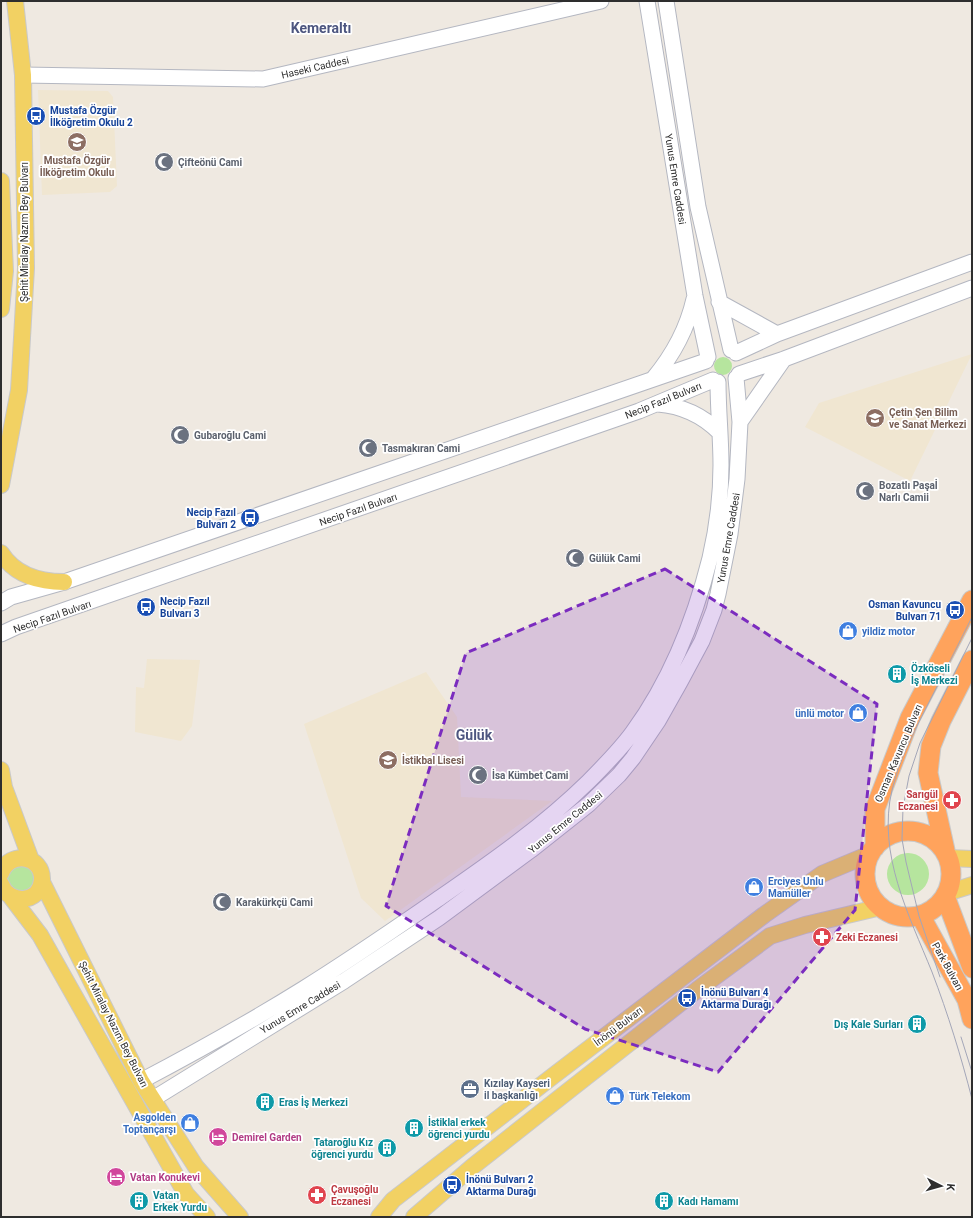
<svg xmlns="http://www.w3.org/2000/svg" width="973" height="1218" font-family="Roboto,sans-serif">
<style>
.education{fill:#f0e6d1}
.green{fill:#b6e59e}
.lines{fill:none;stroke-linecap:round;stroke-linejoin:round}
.secondary-casing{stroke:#b4b7c1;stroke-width:17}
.primary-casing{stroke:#c9c9c9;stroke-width:18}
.highway-casing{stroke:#c9c9c9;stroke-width:21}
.secondary{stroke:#fff;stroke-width:15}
.primary{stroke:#f2d163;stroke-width:16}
.highway{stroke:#ffa35c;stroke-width:19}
.tram{stroke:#a3a6b8;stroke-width:1}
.marked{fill:#7b2cbf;fill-opacity:0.2;stroke:#7b2cbf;stroke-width:3;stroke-dasharray:8 5;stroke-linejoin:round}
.labels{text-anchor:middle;stroke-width:3.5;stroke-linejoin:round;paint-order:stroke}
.street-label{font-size:10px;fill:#2e2e2e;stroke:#fff}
.transit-label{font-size:10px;font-weight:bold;fill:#164399;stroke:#fff;text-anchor:start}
.education-label{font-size:10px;font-weight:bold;fill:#785e54;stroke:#fff;text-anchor:start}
.worship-label{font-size:10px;font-weight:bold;fill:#5b616d;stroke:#fff;text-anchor:start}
.shop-label{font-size:10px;font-weight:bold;fill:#366cbe;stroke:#fff;text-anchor:start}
.culture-label{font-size:10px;font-weight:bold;fill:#0d838f;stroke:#fff;text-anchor:start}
.health-label{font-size:10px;font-weight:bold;fill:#be3a42;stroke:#fff;text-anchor:start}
.service-label{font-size:10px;font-weight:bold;fill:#4e5e75;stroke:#fff;text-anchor:start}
.hotel-label{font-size:10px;font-weight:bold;fill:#b23c85;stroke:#fff;text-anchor:start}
.district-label{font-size:14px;font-weight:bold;fill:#4d5680;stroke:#fff}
</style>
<rect width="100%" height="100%" fill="#efe9e1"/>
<path class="education" d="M38,90l70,1 5,6 4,89 -7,6 -68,3z
M972,354l-62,127 -105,-54 14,-24z
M147,659l53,1 -8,66 -11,15 -46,-9 1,-45 8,1z
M426,672l31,45 4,80 91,4 -167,120 -24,-23 -57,-174z"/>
<path class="green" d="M714 366a9 9 0 1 1 18 0a9 9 0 1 1-18 0Z
M887 874a21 21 0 1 1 42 0a21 21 0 1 1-42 0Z
M8 878a13 13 0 1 1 26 0a13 13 0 1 1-26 0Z"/>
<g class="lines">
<g class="secondary-casing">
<path id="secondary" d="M647,1l48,295 13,61
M666,1l32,206 33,143
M23,75l240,4 338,-78
M719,302l58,32
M736,353l41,-19 195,-72
M739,374l45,-15 188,-71
M653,379c20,-24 34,-49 41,-80
M658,404c25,2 44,11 61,28
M740,422l44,-63
M1,603l10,-6 53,-15 642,-221
M1,634l15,-7 623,-216 74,-31
M141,1081c55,-29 109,-59 162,-92 47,-29 93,-61 138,-92 52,-36 102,-71 147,-115 16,-16 32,-32 45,-50 37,-51 62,-114 77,-174 7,-30 11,-62 11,-93 0,-27 -3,-55 -3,-83
M153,1099l191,-118 95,-63 92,-68 58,-46 30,-29 14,-17 25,-37 22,-39 22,-41 12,-31 4,-16 12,-60 7,-55 3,-57 -4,-44"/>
</g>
<g class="primary-casing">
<path id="primary" d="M1,181l4,90 -4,38
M1,485l18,-95 7,-122 -3,-193 -8,-74
M1,553c14,22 38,29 63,29
M1,770l3,17 27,73
M949,858l23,1
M1,873c8,-23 42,-18 41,7 -2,24 -34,25 -41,4
M42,882l99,199 55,86 44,50
M947,893l25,-8
M11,897l29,38 146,259 21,23
M379,1217l14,-17 160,-124 211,-161 58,-41 48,-20
M414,1217l58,-50 100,-79 125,-98 73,-54 35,-11 76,-18"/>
</g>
<g class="highway-casing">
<path id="highway" d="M865 874a43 43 0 1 1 86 0a43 43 0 1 1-86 0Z
M875,847v-38l35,-91 62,-118
M945,850l-17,-77 3,-27 10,-25 31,-61
M945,896l27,72
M920,915l47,85 5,19"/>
</g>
<use href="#secondary" class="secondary"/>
<use href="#primary" class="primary"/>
<use href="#highway" class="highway"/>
<path class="tram" d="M972,617c-15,30 -30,60 -45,89 -14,28 -28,54 -35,84 -15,64 17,125 40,182 16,42 29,84 40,127
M940,977l-21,-61 -13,-54 -4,-23 1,-31 6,-32 11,-33 52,-105
M961,1037l11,35"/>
</g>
<path class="marked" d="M665,569l212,135 -22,206 -137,162 -133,-43 -199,-123 80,-253z"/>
<defs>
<g id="bus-disc" transform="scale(1)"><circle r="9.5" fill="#1a4fb4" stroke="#fff"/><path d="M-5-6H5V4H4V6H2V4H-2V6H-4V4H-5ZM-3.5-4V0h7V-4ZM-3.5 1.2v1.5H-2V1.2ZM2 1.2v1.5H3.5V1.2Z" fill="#fff"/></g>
<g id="school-disc" transform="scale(1)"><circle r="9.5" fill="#8d6e63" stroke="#fff"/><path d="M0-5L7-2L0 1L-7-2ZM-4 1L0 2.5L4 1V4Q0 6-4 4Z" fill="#fff"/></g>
<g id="mosque-disc" transform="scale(1)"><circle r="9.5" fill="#6b7280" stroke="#fff"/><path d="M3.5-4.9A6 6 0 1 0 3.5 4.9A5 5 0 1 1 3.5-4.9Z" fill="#fff"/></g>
<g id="shop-disc" transform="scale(1)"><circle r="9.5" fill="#3f7fe0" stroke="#fff"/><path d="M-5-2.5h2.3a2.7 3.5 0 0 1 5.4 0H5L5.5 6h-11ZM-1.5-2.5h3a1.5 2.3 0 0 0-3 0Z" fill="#fff"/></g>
<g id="building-disc" transform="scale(1)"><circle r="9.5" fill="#0f9aa8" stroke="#fff"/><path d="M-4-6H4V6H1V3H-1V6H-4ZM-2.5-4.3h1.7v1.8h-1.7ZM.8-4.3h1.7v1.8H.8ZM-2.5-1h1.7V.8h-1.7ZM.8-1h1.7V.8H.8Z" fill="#fff"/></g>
<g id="pharmacy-disc" transform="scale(1)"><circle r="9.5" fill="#e0444e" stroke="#fff"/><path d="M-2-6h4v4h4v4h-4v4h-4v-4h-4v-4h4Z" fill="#fff"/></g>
<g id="office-disc" transform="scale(1)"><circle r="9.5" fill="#5c6f8a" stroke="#fff"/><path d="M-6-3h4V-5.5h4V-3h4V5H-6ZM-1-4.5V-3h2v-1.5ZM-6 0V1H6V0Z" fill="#fff"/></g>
<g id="hotel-disc" transform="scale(1)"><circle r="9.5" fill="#d1479c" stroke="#fff"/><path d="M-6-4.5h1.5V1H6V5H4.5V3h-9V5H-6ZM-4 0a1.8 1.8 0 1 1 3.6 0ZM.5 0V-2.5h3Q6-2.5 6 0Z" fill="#fff"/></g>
</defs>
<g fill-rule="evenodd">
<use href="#bus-disc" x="36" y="116"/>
<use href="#school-disc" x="77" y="142"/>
<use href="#mosque-disc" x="164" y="162"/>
<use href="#school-disc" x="875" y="418"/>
<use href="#mosque-disc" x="180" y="435"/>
<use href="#mosque-disc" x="368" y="448"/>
<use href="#mosque-disc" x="865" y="491"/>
<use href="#bus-disc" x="250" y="518"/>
<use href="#mosque-disc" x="575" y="558"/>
<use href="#bus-disc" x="146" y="607"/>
<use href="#bus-disc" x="955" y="610"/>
<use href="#shop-disc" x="848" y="631"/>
<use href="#building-disc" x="897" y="674"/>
<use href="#shop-disc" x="858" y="713"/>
<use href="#school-disc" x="388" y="760"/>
<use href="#mosque-disc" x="478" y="775"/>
<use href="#pharmacy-disc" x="952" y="800"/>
<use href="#shop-disc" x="754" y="887"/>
<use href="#mosque-disc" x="222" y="902"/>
<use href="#pharmacy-disc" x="822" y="937"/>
<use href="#bus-disc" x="687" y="998"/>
<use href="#building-disc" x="917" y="1024"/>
<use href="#office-disc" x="470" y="1089"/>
<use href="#shop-disc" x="615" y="1096"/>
<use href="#building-disc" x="265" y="1102"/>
<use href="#shop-disc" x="190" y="1123"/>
<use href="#building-disc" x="414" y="1128"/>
<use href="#hotel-disc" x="218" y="1137"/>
<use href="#building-disc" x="387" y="1148"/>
<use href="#hotel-disc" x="116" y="1177"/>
<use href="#bus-disc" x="452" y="1185"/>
<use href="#pharmacy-disc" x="317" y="1195"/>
<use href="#building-disc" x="139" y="1201"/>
<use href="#building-disc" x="664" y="1201"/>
</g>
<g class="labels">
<g class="street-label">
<text transform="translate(315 67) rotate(-13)" y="4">Haseki Caddesi</text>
<text transform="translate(676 179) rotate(81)" y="4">Yunus Emre Caddesi</text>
<text transform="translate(24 232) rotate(-90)" y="4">Şehit Miralay Nazım Bey Bulvarı</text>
<text transform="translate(663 400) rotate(-22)" y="4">Necip Fazıl Bulvarı</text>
<text transform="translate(358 509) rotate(-19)" y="4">Necip Fazıl Bulvarı</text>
<text transform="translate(728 538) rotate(-80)" y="4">Yunus Emre Caddesi</text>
<text transform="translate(52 616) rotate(-19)" y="4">Necip Fazıl Bulvarı</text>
<text transform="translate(898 753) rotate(-67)" y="4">Osman Kavuncu Bulvarı</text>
<text transform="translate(565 822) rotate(-39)" y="4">Yunus Emre Caddesi</text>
<text transform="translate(948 966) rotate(61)" y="4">Park Bulvarı</text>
<text transform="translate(300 1007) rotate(-31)" y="4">Yunus Emre Caddesi</text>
<text transform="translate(114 1024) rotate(63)" y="4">Şehit Miralay Nazım Bey Bulvarı</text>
<text transform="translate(618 1026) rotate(-37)" y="4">İnönü Bulvarı</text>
</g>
<g class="transit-label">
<text x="50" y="114">Mustafa Özgür<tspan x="50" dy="12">İlköğretim Okulu 2</tspan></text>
<text x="236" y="516" text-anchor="end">Necip Fazıl<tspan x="236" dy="12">Bulvarı 2</tspan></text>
<text x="160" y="605">Necip Fazıl<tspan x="160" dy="12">Bulvarı 3</tspan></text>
<text x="941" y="608" text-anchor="end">Osman Kavuncu<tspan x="941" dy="12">Bulvarı 71</tspan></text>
<text x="701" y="996">İnönü Bulvarı 4<tspan x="701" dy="12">Aktarma Durağı</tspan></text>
<text x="466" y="1183">İnönü Bulvarı 2<tspan x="466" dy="12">Aktarma Durağı</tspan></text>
</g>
<g class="education-label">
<text x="77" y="164" text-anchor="middle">Mustafa Özgür<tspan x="77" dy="12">İlköğretim Okulu</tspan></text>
<text x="889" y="416">Çetin Şen Bilim<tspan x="889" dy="12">ve Sanat Merkezi</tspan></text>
<text x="402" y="764">İstikbal Lisesi</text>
</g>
<g class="worship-label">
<text x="178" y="166">Çifteönü Cami</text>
<text x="194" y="439">Gubaroğlu Cami</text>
<text x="382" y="452">Tasmakıran Cami</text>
<text x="879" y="489">Bozatlı Paşaİ<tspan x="879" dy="12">Narlı Camii</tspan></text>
<text x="589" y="562">Gülük Cami</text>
<text x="492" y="779">İsa Kümbet Cami</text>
<text x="236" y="906">Karakürkçü Cami</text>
</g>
<g class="shop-label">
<text x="862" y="635">yildiz motor</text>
<text x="844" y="717" text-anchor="end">ünlü motor</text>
<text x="768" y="885">Erciyes Unlu<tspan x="768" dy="12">Mamüller</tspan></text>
<text x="629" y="1100">Türk Telekom</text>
<text x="176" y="1121" text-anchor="end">Asgolden<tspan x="176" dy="12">Toptançarşı</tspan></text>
</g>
<g class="culture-label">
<text x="911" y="672">Özköseli<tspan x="911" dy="12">İş Merkezi</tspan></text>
<text x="903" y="1028" text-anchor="end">Dış Kale Surları</text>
<text x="279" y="1106">Eras İş Merkezi</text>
<text x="428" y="1126">İstiklal erkek<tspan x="428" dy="12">öğrenci yurdu</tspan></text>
<text x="373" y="1146" text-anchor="end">Tataroğlu Kız<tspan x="373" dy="12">öğrenci yurdu</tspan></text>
<text x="153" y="1199">Vatan<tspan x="153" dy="12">Erkek Yurdu</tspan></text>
<text x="678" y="1205">Kadı Hamamı</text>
</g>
<g class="health-label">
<text x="938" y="798" text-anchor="end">Sarıgül<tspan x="938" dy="12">Eczanesi</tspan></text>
<text x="836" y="941">Zeki Eczanesi</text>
<text x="331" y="1193">Çavuşoğlu<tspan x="331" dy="12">Eczanesi</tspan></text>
</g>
<g class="service-label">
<text x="484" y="1087">Kızılay Kayseri<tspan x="484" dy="12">il başkanlığı</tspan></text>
</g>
<g class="hotel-label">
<text x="232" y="1141">Demirel Garden</text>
<text x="130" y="1181">Vatan Konukevi</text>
</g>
<g class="district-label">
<text x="321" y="33">Kemeraltı</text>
<text x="474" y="740">Gülük</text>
</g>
</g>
<rect width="973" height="1218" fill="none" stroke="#2e2e2e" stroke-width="4"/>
<g transform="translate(941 1186) rotate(96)" stroke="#ffffff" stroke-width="3" paint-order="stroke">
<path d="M0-3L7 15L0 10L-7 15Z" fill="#2e2e2e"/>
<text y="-6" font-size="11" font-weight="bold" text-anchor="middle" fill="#2e2e2e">K</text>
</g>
</svg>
